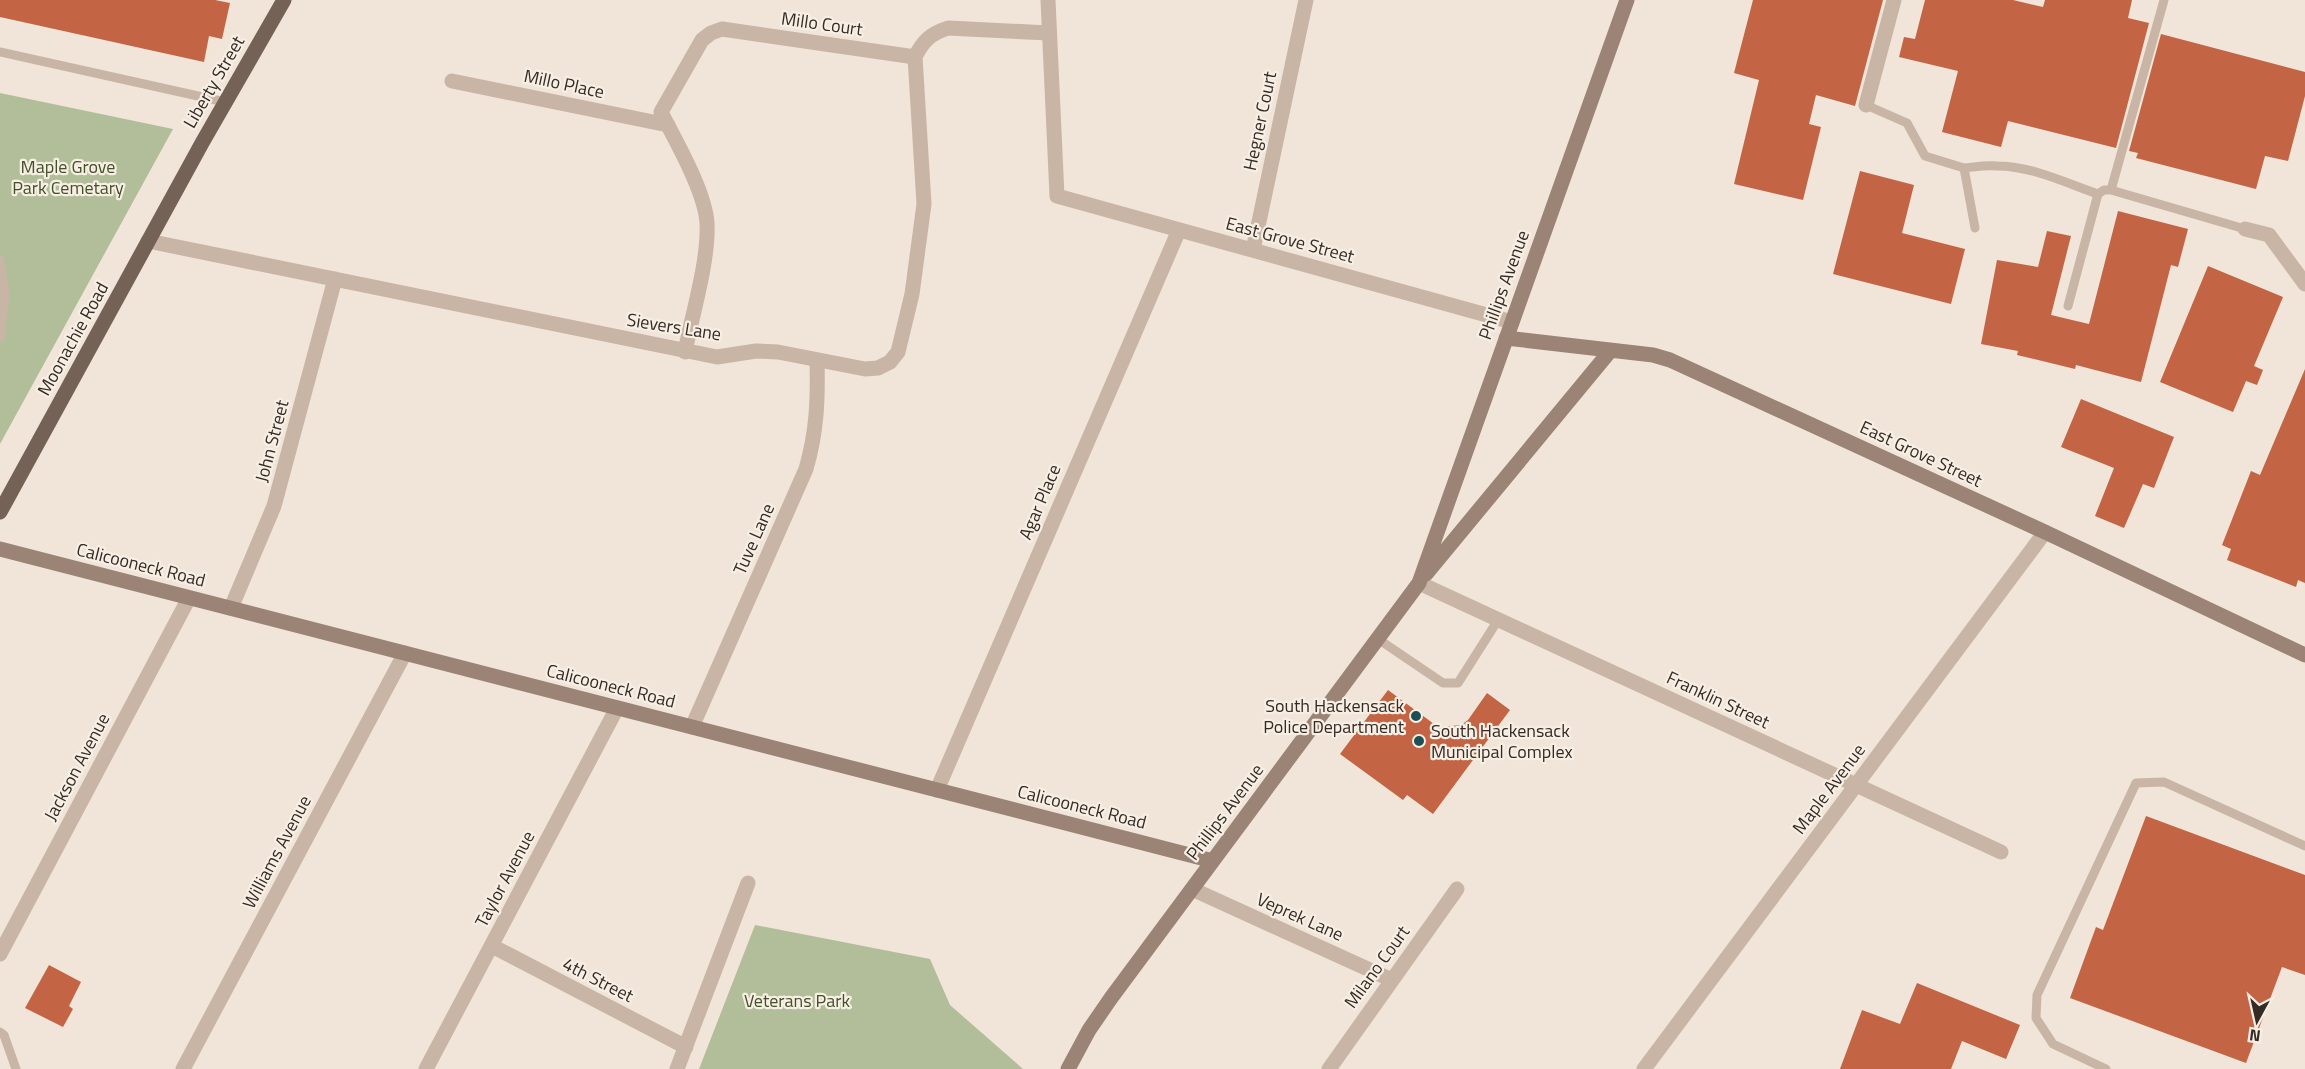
<svg xmlns="http://www.w3.org/2000/svg" width="2305" height="1069" font-family="'Titillium Web',sans-serif">
<style>
.green{fill:#b2be99}
.building{fill:#c36444}
.lines{fill:none;stroke-linecap:round;stroke-linejoin:round}
.lane{stroke:#c8b5a5;stroke-width:9}
.street{stroke:#c8b5a5;stroke-width:15}
.secondary{stroke:#9b8476;stroke-width:15}
.primary{stroke:#756257;stroke-width:15}
.poi-dot{fill:#1d4f54;stroke:#f8efe4;stroke-width:2}
.labels{text-anchor:middle;stroke-width:4.5;stroke-linejoin:round;paint-order:stroke}
.street-label{font-size:18px;fill:#342a26;stroke:#f8efe4}
.park-label{font-size:18px;fill:#43512b;stroke:#f8efe4}
.poi-label{font-size:18px;fill:#342a26;stroke:#f8efe4;text-anchor:end}
</style>
<rect width="100%" height="100%" fill="#f0e5d8"/>
<path class="green" d="M0,93l173,36 -173,315z
M755,925l175,34 20,46 73,64h-324z"/>
<path class="building" d="M0,0h215l15,3 -8,36 -13,-3 -5,26 -204,-45z
M1753,0h130l-28,106 -39,-11 -7,29 12,3 -18,73 -69,-16 25,-104 -25,-7z
M1925,0h88l30,7 2,-7h87l-4,18 21,5 -33,125 -108,-27 -7,26 -59,-15 16,-61 -59,-14 5,-20 11,2z
M2161,34l144,38v24l-17,65 -23,-5 -9,33 -120,-31 2,-5 -9,-2z
M1860,171l54,14 -12,48 63,16 -14,55 -118,-30z
M2118,211l70,18 -10,38 -7,-2 -30,117 -65,-17 -1,4 -58,-14 1,-4 -37,-7 16,-84 41,7 9,-36 24,5 -20,79 38,9z
M2208,266l75,31 -29,69 9,4 -6,15 -11,-4 -13,31 -73,-30z
M2305,369v214l-7,-3 -2,7 -69,-27 4,-11 -9,-4 29,-74 9,4z
M2081,399l93,38 -20,51 -11,-4 -19,44 -29,-12 19,-48 -53,-21z
M1388,690l46,34 8,3 19,-2 7,-5 19,-27 23,17 -77,104 -26,-19 -4,5 -63,-46z
M2146,816l159,59v100l-23,-8 -36,96 -176,-65 26,-71 7,3z
M49,965l32,17 -12,24 4,3 -10,18 -38,-19z
M1917,983l103,42 -14,34 -44,-18 -11,28h-111l22,-59 38,14z"/>
<g class="lines">
<path class="lane" d="M0,52l225,50
M1866,105l41,18 18,33 39,12 11,60
M1964,168c11,-1 22,-3 33,-2 35,0 69,17 101,28
M2111,190l53,-190
M0,260l5,37 -5,41
M2068,306l30,-112 6,-4h7l134,39
M1378,639l65,44h15l40,-63
M0,1032l4,3 12,34
M2106,1069l-53,-25 -17,-26 1,-23 99,-212 28,-1 141,64"/>
<path class="street" d="M1048,0l9,196 455,126
M915,57c8,-16 15,-23 33,-29l101,5
M452,81l216,44
M1866,105l28,-105
M2245,229l24,6 36,49
M148,241l569,116 39,-6 22,1 87,17 13,-1 12,-6 8,-10 14,-58 12,-90 -9,-147
M1253,250l53,-250
M685,352c7,-37 24,-92 22,-129 -2,-32 -31,-81 -46,-111l41,-72 9,-7 11,-4 193,28
M1419,583l582,269
M231,608l43,-102 61,-227
M692,727l114,-258c11,-38 12,-70 11,-109
M937,790l242,-560
M1192,889l200,91
M492,946l194,101
M0,954l189,-356
M183,1069l222,-416
M426,1069l191,-361
M677,1069l71,-186
M1329,1069l128,-180
M1644,1069l401,-537"/>
<path class="secondary" d="M1506,338l147,17 17,5 375,172 260,123
M0,549l1213,312
M1426,574l185,-224
M1068,1069l21,-39 22,-32 308,-415 208,-583"/>
<path class="primary" d="M0,512l202,-369 82,-143"/>
</g>
<g class="poi-dot">
<circle cx="1416" cy="716" r="6"/>
<circle cx="1419" cy="741" r="6"/>
</g>
<g class="labels">
<g class="street-label">
<text transform="translate(822 24) rotate(8)" y="6">Millo Court</text>
<text transform="translate(214 82) rotate(-60)" y="6">Liberty Street</text>
<text transform="translate(564 84) rotate(12)" y="6">Millo Place</text>
<text transform="translate(1260 121) rotate(-78)" y="6">Hegner Court</text>
<text transform="translate(1290 240) rotate(15)" y="6">East Grove Street</text>
<text transform="translate(1504 285) rotate(-70)" y="6">Phillips Avenue</text>
<text transform="translate(674 327) rotate(9)" y="6">Sievers Lane</text>
<text transform="translate(73 339) rotate(-61)" y="6">Moonachie Road</text>
<text transform="translate(272 441) rotate(-75)" y="6">John Street</text>
<text transform="translate(1921 454) rotate(25)" y="6">East Grove Street</text>
<text transform="translate(1040 502) rotate(-67)" y="6">Agar Place</text>
<text transform="translate(754 539) rotate(-66)" y="6">Tuve Lane</text>
<text transform="translate(141 565) rotate(14)" y="6">Calicooneck Road</text>
<text transform="translate(611 686) rotate(14)" y="6">Calicooneck Road</text>
<text transform="translate(1718 700) rotate(25)" y="6">Franklin Street</text>
<text transform="translate(77 767) rotate(-62)" y="6">Jackson Avenue</text>
<text transform="translate(1829 789) rotate(-53)" y="6">Maple Avenue</text>
<text transform="translate(1082 807) rotate(14)" y="6">Calicooneck Road</text>
<text transform="translate(1225 812) rotate(-53)" y="6">Phillips Avenue</text>
<text transform="translate(277 852) rotate(-62)" y="6">Williams Avenue</text>
<text transform="translate(505 879) rotate(-62)" y="6">Taylor Avenue</text>
<text transform="translate(1300 917) rotate(24)" y="6">Veprek Lane</text>
<text transform="translate(1377 967) rotate(-54)" y="6">Milano Court</text>
<text transform="translate(598 980) rotate(27)" y="6">4th Street</text>
</g>
<g class="park-label">
<text x="68" y="173">Maple Grove<tspan x="68" dy="21">Park Cemetary</tspan></text>
<text x="797" y="1007">Veterans Park</text>
</g>
<g class="poi-label">
<text x="1404" y="712">South Hackensack<tspan x="1404" dy="21">Police Department</tspan></text>
<text x="1431" y="737" text-anchor="start">South Hackensack<tspan x="1431" dy="21">Municipal Complex</tspan></text>
</g>
</g>
<g transform="translate(2257 1021) rotate(188)" stroke="#f8efe4" stroke-width="4.5" paint-order="stroke">
<path d="M0-4.5L10 22L0 15L-10 22Z" fill="#342a26"/>
<text y="-9" font-size="16" font-weight="bold" text-anchor="middle" fill="#342a26">N</text>
</g>
</svg>
